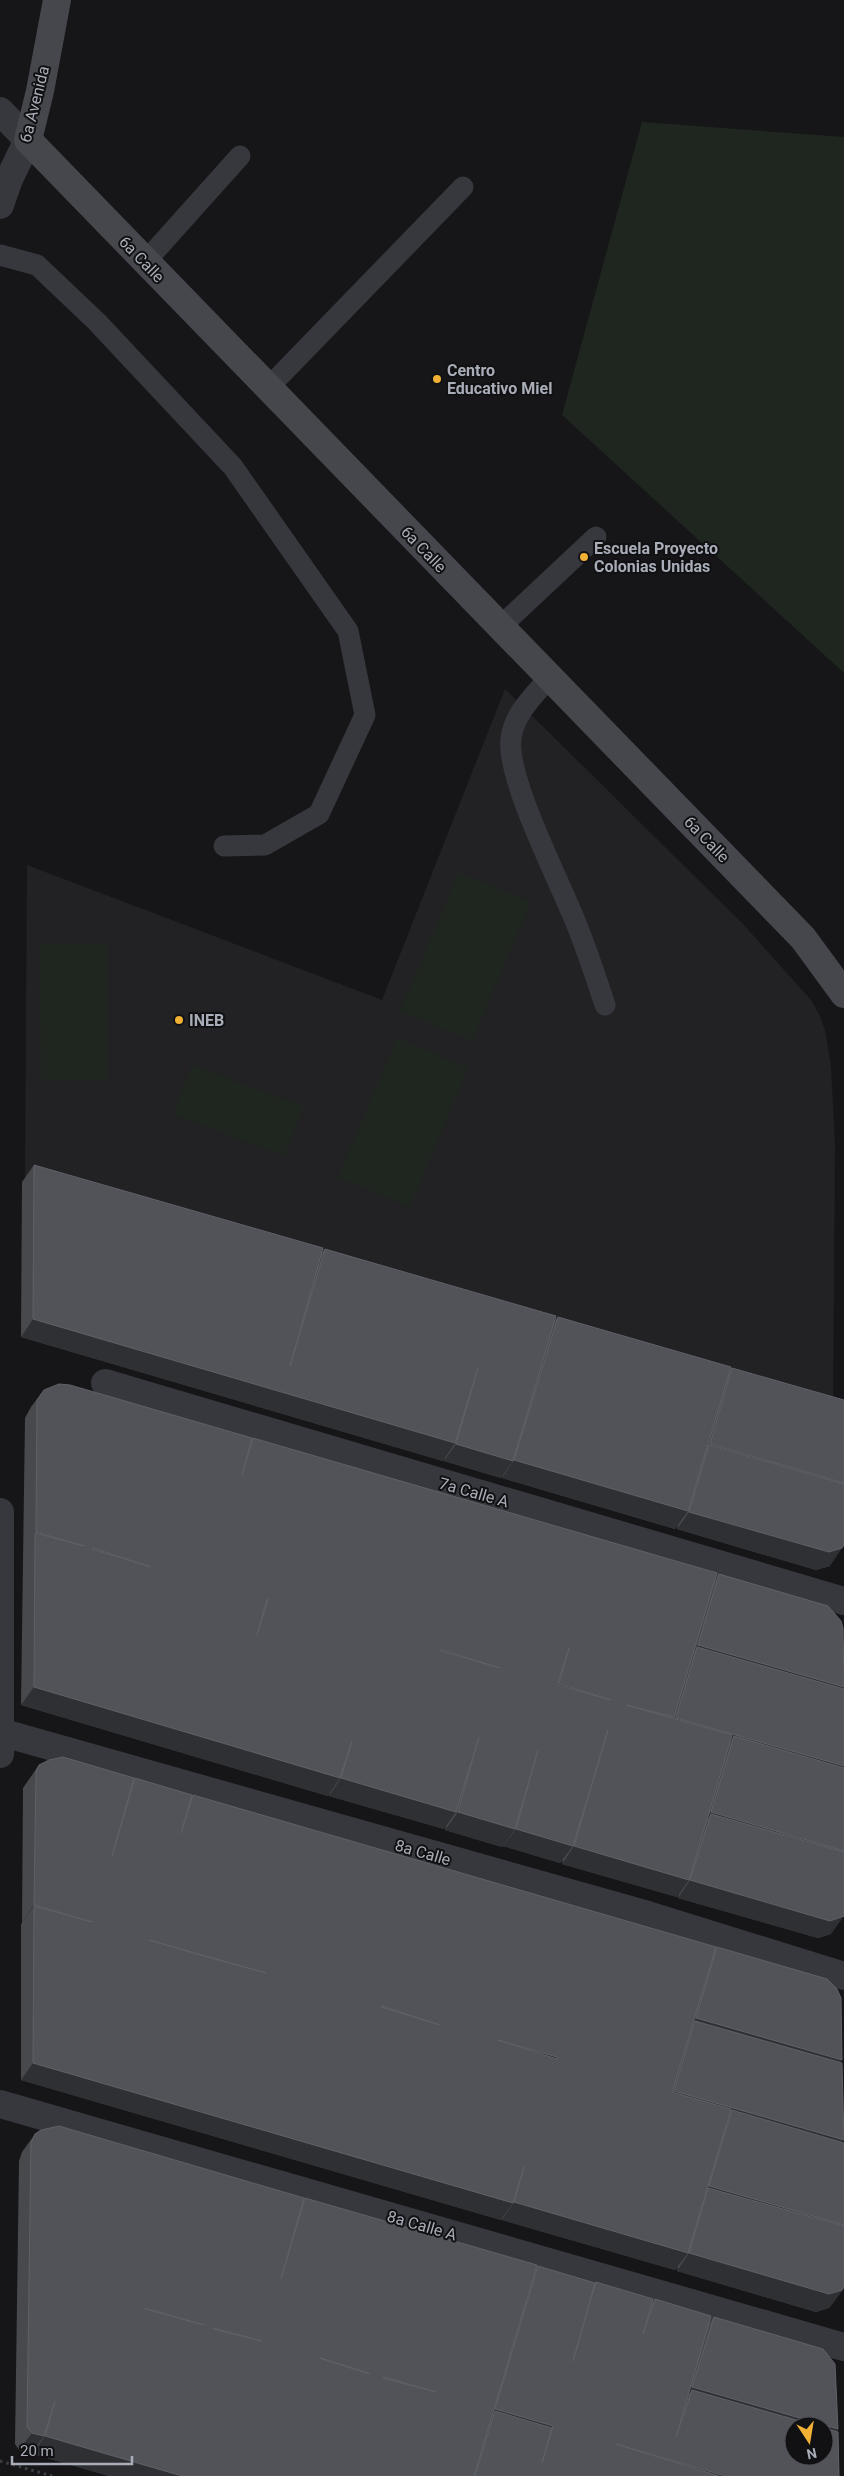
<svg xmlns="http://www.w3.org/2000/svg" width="844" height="2476" font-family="Roboto,sans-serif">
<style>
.built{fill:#222225}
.green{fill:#1e261f}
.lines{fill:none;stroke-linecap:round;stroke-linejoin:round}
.path{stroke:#3d3f44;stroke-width:3;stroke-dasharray:2.5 4;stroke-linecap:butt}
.service{stroke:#37383d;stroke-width:21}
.minor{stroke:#37383d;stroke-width:28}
.tertiary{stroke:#37383d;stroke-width:28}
.secondary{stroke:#45474d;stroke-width:28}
.wall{fill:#47494d}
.shaded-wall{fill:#2f3033}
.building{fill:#525359;stroke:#5f6168;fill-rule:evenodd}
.poi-dot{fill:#f2b134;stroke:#111113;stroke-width:2}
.labels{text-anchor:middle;stroke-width:4;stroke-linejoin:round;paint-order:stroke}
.street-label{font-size:16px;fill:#a8adb8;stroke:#111113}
.poi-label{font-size:16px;font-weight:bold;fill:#a8adb8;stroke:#111113;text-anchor:start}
</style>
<rect width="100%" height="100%" fill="#161618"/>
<path class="built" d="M505,689l239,236 67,75 8,14 6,16 6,37 4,78 -2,266 -808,-233 2,-313 355,135z"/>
<path class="green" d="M642,122l202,15v536l-282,-258z
M459,872l72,30 -59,139 -72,-30z
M107,943l1,137 -67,1 -1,-137z
M397,1038l71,30 -58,139 -72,-30z
M192,1065l112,42 -20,49 -111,-42z"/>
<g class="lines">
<path class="path" d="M0,2461l52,15"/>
<path class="service" d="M0,255l37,10 60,57 136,145 115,164 17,84 -46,99 -54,31 -41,1
M145,262l95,-106
M268,388l195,-201
M500,627l96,-90
M549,678c-15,17 -35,36 -38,60 -5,38 43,132 59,171 14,31 24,63 35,96"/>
<path class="minor" d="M105,1383l739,218
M0,1732l648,183 196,61
M0,2104l844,243"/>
<path class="tertiary" d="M0,111l28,29 -19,39 -9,26
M0,1512v242"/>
<path class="secondary" d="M57,0l-17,91 -12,49 775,798 41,56"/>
</g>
<path class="wall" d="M34,1165l288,87 3,-3 230,71 3,-3 171,56 3,-5 98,198 -14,4 -139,-41 1,-4 -3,4 -173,-51 1,-3 -2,3 -57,-17 1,-4 -2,4 -422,-124 1,-155z
M44,1390l207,51 2,-3 463,141 3,-5 125,113 -1,2 -12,245 -13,4 -140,-40 1,-5 -2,4 -115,-33 1,-4 -3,3 -57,-17 1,-2 -2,3 -57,-17 1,-4 -2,3 -115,-33 1,-3 -2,3 -307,-91 4,-287 6,-11z
M39,1765l94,16 2,-3 56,20 2,-3 522,156 2,-4 123,115 4,226 -15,20 -13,4 -139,-41 1,-4 -3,3 -173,-50 1,-2 -2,2 -480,-140v-156l1,-1 1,-135z
M35,2134l268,66 2,-2 231,71 2,-3 56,19 2,-3 57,20 2,-3 54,24 5,-6 124,112 -1,3 2,44h-730l-76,-22v-3l-2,3 -12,-4 -4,-6 4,-283 3,-9z"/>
<path class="shaded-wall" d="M33,1319l422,124 -12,18 -422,-124z
M456,1444l57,17 -12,17 -57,-17z
M710,1444l134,39v2l-135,-40 -12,16z
M514,1460l174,51 -13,18 -173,-51z
M689,1512l153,36 -12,18 -14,4 -139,-41z
M36,1532l48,14 -49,-13 -12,16z
M93,1548l58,19 -70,-1z
M698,1645l146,42 -12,17 -135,-57 -12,15z
M442,1650l58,18 -71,-1z
M559,1684l52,16 -64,1z
M34,1687l306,91 -12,18 -307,-91z
M676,1718l168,48v3l-110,-33 -11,16 -60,-17z
M341,1778l115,34 -12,17 -115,-33z
M458,1812l57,17 -13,18 -57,-17z
M711,1812l133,39v5l-133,-42 -12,16z
M516,1829l57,17 -13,17 -57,-17z
M574,1846l115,34 -12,17 -115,-33z
M690,1880l154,36 -13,18 -13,4 -140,-40z
M34,1905l58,17 -58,-16 -12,16z
M696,2018l146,42 -12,17 -135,-56 -10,15h-1z
M498,2040l59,17 -12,18z
M33,2063l480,140 -12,17 -480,-140z
M674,2091l170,49 -13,17 -99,-47 -11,16 -59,-18z
M709,2186l135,39v2l-136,-39 -11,16z
M514,2202l174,51 -13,17 -173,-50z
M689,2253l155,35 -15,20 -13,4 -139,-41z
M692,2387l146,42 -12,18 -2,-1v-20h-30l-102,-36 -11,15h-2z
M495,2409l58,17 -12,18 -46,-33 -12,16z
M32,2433l12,3 -13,18 -12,-4z
M45,2436l137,40h-73l-76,-22z
M616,2444l109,32h-74z"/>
<path class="building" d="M34,1165l289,83 -33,118 35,-117 231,67 -43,145 -57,-17 22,-76 -23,75 -422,-124z
M558,1317l173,50 -43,144 -174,-51z
M732,1368l112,32v83l-134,-39z
M59,1384l11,1 182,53 -10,37 11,-37 464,135 -43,144 -48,-12 106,30 -43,145 -115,-34 34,-116 -35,116 -57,-17 22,-79 -23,79 -57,-17 21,-75 -23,75 -115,-34 11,-37 -12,37 -306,-91 1,-154 49,13 -48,-14 1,-132 7,-10zM93,1548l58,19 -59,-18zM267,1599l1,1 -11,35zM569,1648l-10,36 52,16 -54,-15zM442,1650l58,18 -59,-17z
M709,1445l135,39v61l-2,3 -13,4 -140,-40z
M719,1574l109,32 13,15 2,7 1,59 -146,-42z
M697,1647l147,42v77l-168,-48z
M734,1736l110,32v83l-133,-39z
M63,1757l71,21 -22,78 23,-78 57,17 -11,38 12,-38 523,152 -44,145 59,17 -43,144 -174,-51 10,-35 -11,36 -480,-140 1,-157 58,16 -58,-17 2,-134 3,-6 10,-5zM149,1940l117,33 -59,-16zM382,2006l58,19 -59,-18zM498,2040l59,17v2z
M711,1814l133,38v64l-14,5 -140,-41z
M717,1947l110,32 10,10 4,9 1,62 -146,-42z
M695,2021l147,42 2,77 -170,-49z
M732,2110l112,33v82l-135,-39z
M59,2126l245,72 -23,81 24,-81 232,67 -63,211h-292l-137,-40 10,-35 -11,35 -12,-3 -5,-6 4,-284 4,-9 6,-4zM145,2308l59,17 -59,-16zM213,2328l49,13 -49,-12zM320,2358l49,15v1zM384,2377l52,15 -53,-14z
M708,2188l136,38v61l-2,3 -13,4 -140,-41z
M538,2266l57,17 -22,78 23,-79 57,17 -10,35 12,-35 56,17 -35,121 16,-47 125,36h-23v30h30v-28l14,4 1,44h-114l-109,-32 103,32h-244l20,-65 57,17 -10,35 11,-37 -58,-17z
M714,2317l109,32 12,15 3,65 -146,-42z"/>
<g class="poi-dot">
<circle cx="437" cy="379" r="5"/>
<circle cx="584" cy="557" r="5"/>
<circle cx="179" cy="1020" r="5"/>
</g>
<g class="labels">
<g class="street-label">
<text transform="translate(34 104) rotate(-76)" y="6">6a Avenida</text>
<text transform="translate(142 259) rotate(46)" y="6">6a Calle</text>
<text transform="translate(424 549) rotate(46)" y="6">6a Calle</text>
<text transform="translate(707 839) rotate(46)" y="6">6a Calle</text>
<text transform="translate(474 1492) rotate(16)" y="6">7a Calle A</text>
<text transform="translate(423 1852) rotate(16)" y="6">8a Calle</text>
<text transform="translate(422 2225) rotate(16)" y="6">8a Calle A</text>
</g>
<g class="poi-label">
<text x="447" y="376">Centro<tspan x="447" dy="18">Educativo Miel</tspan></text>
<text x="594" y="554">Escuela Proyecto<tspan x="594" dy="18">Colonias Unidas</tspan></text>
<text x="189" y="1026">INEB</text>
</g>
</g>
<g transform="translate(809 2441) rotate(168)"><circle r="24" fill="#111113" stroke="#4d4f55"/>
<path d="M0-4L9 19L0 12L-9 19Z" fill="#f2b134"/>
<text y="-8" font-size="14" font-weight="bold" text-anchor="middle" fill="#a8adb8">N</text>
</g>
<path d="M12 2456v8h120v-8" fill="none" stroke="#a8adb8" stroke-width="2.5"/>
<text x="20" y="2456" font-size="15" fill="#a8adb8" stroke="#111113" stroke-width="4" paint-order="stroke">20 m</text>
</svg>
